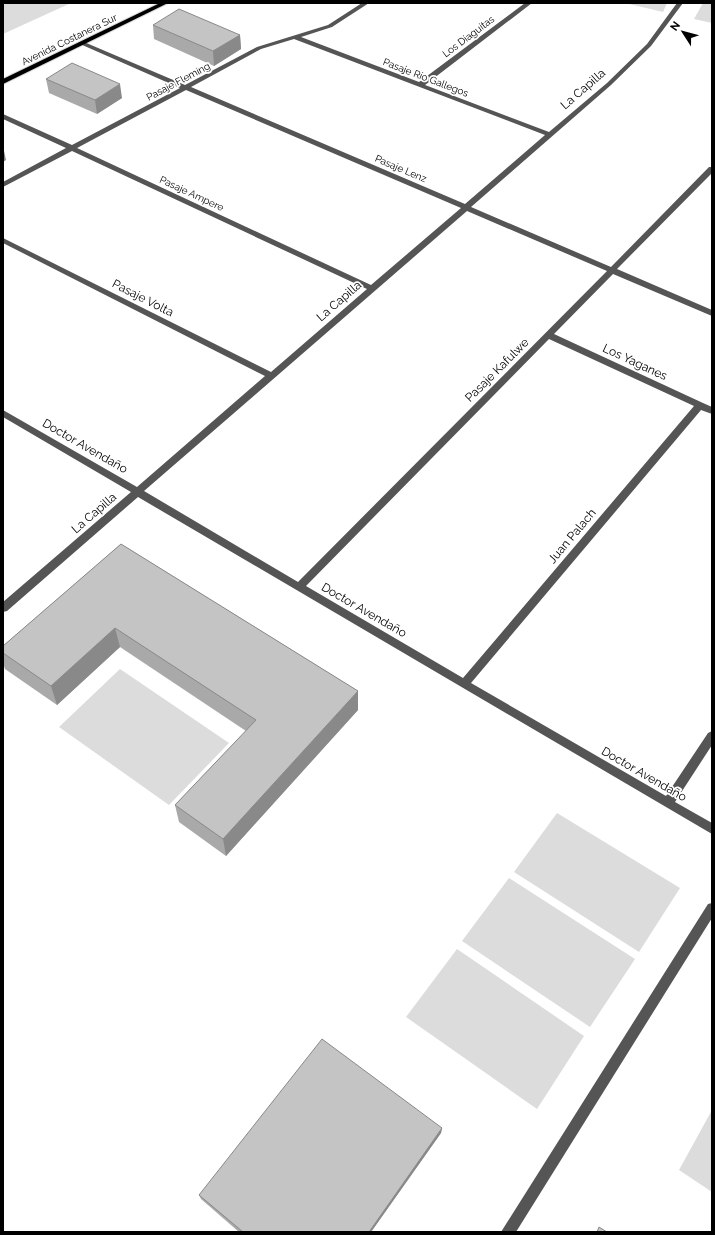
<svg xmlns="http://www.w3.org/2000/svg" width="715" height="1235" font-family="Raleway,sans-serif">
<style>
.green{fill:#dcdcdc}
.lines{fill:none;stroke-linecap:round;stroke-linejoin:round}
.major-casing{stroke:#dbdbdb;stroke-width:2}
.minor{fill:#555;fill-rule:evenodd}
.major{fill:#000;fill-rule:evenodd}
.wall{fill:#a9a9a9}
.shaded-wall{fill:#898989}
.building{fill:#c4c4c4;stroke:#898989}
.labels{text-anchor:middle;stroke-width:3.5;stroke-linejoin:round;paint-order:stroke}
.far-street-label{font-size:10px;fill:#000;stroke:#fff}
.street-label{font-size:12px;fill:#000;stroke:#fff}
</style>
<rect width="100%" height="100%" fill="#fff"/>
<path class="green" d="M3,3h68l-68,31z
M625,3h42l-4,9z
M703,3h9v20l-18,-4z
M120,669l109,74 -60,62 -110,-78z
M557,813l123,75 -41,64 -125,-80z
M509,878l126,81 -45,68 -128,-86z
M457,949l127,87 -47,73 -131,-92z
M712,1110v82l-33,-22z"/>
<g class="lines">
<g class="major-casing">
<path id="major" d="M160,3h8l-165,81v-5z"/>
</g>
<path class="minor" d="M362,3h7l-37,24 -31,10 118,45 106,-79h7l-107,82 124,47 58,-49 40,-39 30,-41h6l-32,43 -40,39 -140,122 140,60 98,-100h3v6l-95,96 95,41v6l-99,-42 -59,60 149,69 9,4v7l-11,-4 -230,273 195,113 42,-63 4,-2v14l-37,57 37,21v11l-574,-337 -131,114 -4,1v-10l128,-110 -128,-75v-7l134,77 128,-111 -262,-133v-5l268,134 96,-83 -295,-138 -69,36v-5l63,-34 -63,-29v-5l69,31 108,-57 -100,-44v-2h4l101,43 72,-38 71,-22zM294,39l251,96 -80,69 -274,-117 70,-38zM186,90l275,118 -90,77 -294,-137zM467,211l140,60 -309,311 -154,-91zM549,339l145,67 -231,272 -157,-92z
M712,903v15l-196,314h-15l207,-328z"/>
<use href="#major" class="major"/>
</g>
<path class="wall" d="M153,25l87,10 1,14 -27,17 -60,-27z
M46,79l76,19 -25,16 -48,-21z
M121,544l237,147v19l-132,146 -47,-34 -4,-17 71,-74 -126,-84 -63,58 -52,-36 -2,-6v-17z
M442,1128l-1,5 -70,99h-132l-38,-33 -2,-4z"/>
<path class="shaded-wall" d="M240,35l1,14 -27,17 -1,-15z
M120,84l2,14 -25,16 -2,-14z
M3,146l3,14 -3,2z
M115,628l5,19 -63,58 -6,-19z
M358,691v19l-132,146 -3,-17z
M442,1128l-1,5 -70,99h-2z"/>
<path class="building" d="M179,9l61,26 -27,16 -60,-26z
M72,63l48,21 -25,16 -49,-21z
M121,544l237,147 -135,148 -48,-34 81,-85 -141,-92 -64,58 -48,-33v-7z
M322,1039l120,89 -73,104h-126l-44,-37z
M599,1227l8,5h-10z"/>
<g class="labels">
<g class="far-street-label">
<text transform="translate(468 36) rotate(-37)" y="4">Los Diaguitas</text>
<text transform="translate(69 39) rotate(-26)" y="4">Avenida Costanera Sur</text>
<text transform="translate(426 77) rotate(21)" y="4">Pasaje Río Gallegos</text>
<text transform="translate(178 81) rotate(-28)" y="4">Pasaje Fleming</text>
<text transform="translate(401 168) rotate(23)" y="4">Pasaje Lenz</text>
<text transform="translate(192 193) rotate(25)" y="4">Pasaje Ampere</text>
</g>
<g class="street-label">
<text transform="translate(583 89) rotate(-41)" y="4">La Capilla</text>
<text transform="translate(143 298) rotate(27)" y="4">Pasaje Volta</text>
<text transform="translate(339 301) rotate(-41)" y="4">La Capilla</text>
<text transform="translate(635 362) rotate(25)" y="4">Los Yaganes</text>
<text transform="translate(497 370) rotate(-45)" y="4">Pasaje Kafulwe</text>
<text transform="translate(85 446) rotate(30)" y="4">Doctor Avendaño</text>
<text transform="translate(94 513) rotate(-41)" y="4">La Capilla</text>
<text transform="translate(572 536) rotate(-50)" y="4">Juan Palach</text>
<text transform="translate(364 610) rotate(30)" y="4">Doctor Avendaño</text>
<text transform="translate(644 774) rotate(30)" y="4">Doctor Avendaño</text>
</g>
</g>
<rect width="715" height="1235" fill="none" stroke="#000000" stroke-width="8"/>
<g transform="translate(683 32) rotate(306)" stroke="#ffffff" stroke-width="3" paint-order="stroke">
<path d="M0-3L7 15L0 10L-7 15Z" fill="#000000"/>
<text y="-6" font-size="11" font-weight="bold" text-anchor="middle" fill="#000000">N</text>
</g>
</svg>
